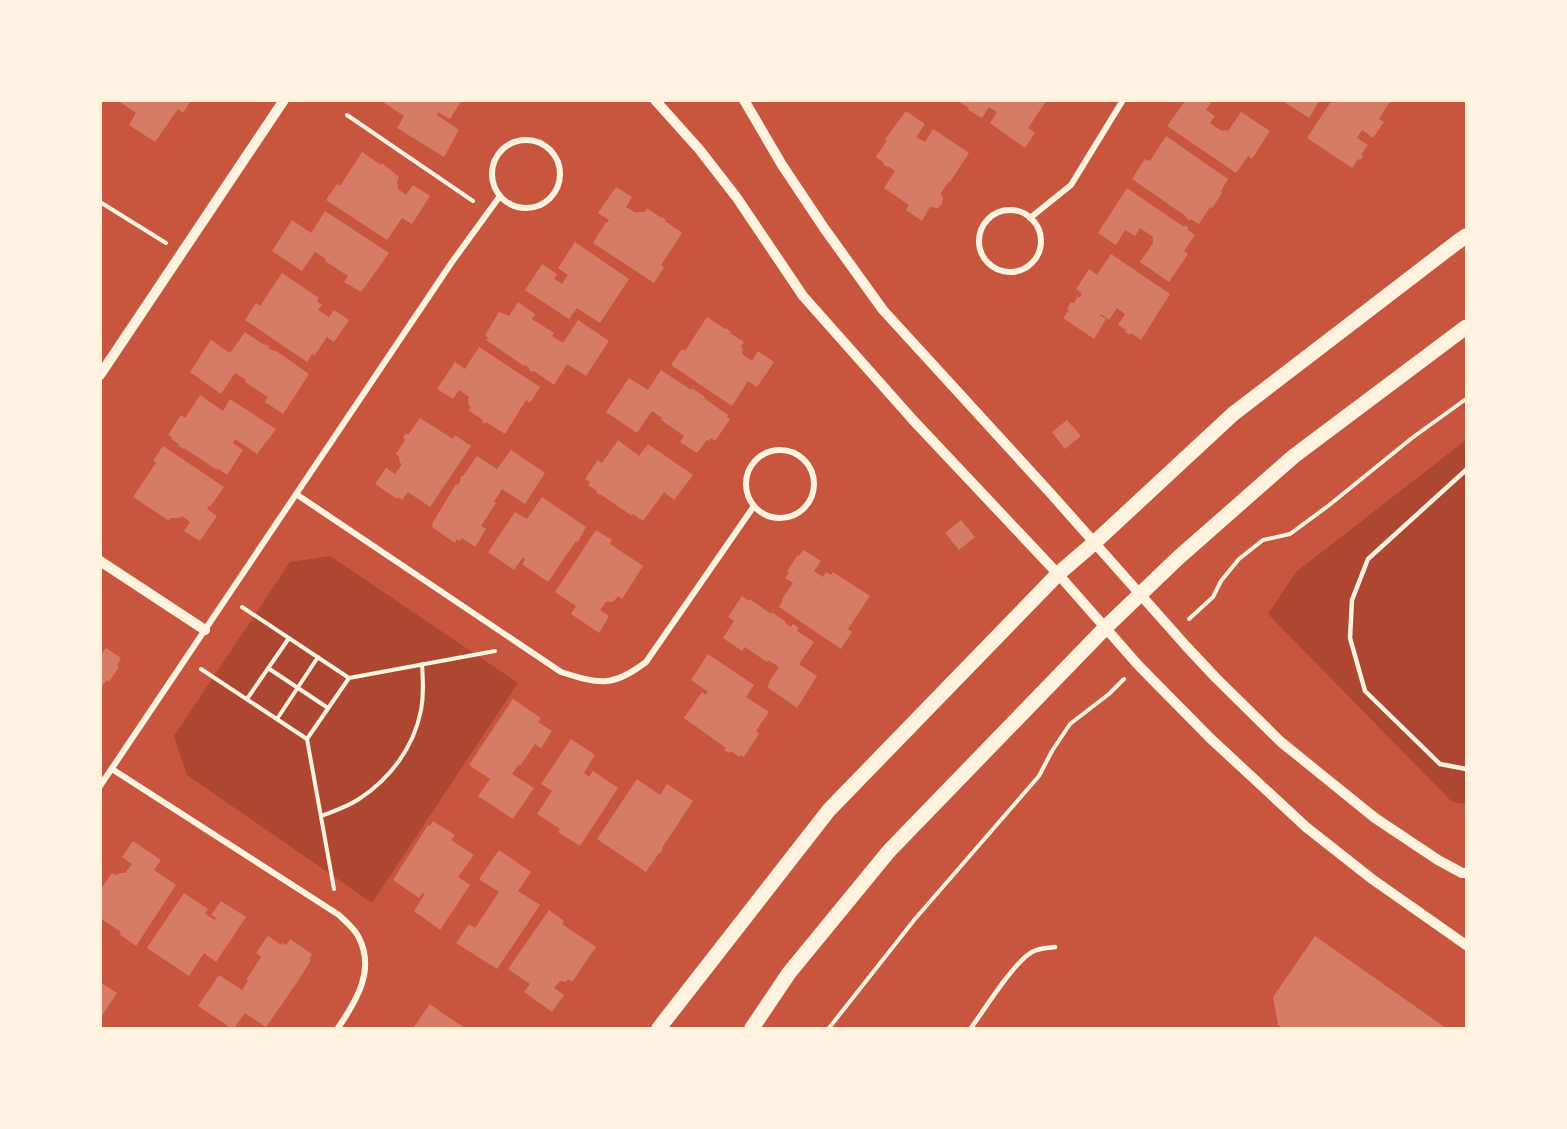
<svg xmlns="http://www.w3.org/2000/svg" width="1567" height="1129" font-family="'PT Sans',sans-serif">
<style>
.green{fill:#ae4732}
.building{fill:#d67c66}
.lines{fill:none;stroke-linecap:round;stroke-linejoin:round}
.path{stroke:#fff3e0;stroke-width:4}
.service{stroke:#fff3e0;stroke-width:4.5}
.minor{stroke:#fff3e0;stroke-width:6}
.tertiary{stroke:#fff3e0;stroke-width:10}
.primary{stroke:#fff3e0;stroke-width:15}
</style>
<rect width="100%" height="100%" fill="#c8553d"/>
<path class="green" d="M1466,440v364l-14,-2 -184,-188 28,-42z
M330,556l188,127 -146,220 -185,-128 -13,-39 116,-174z"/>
<path class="building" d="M117,100h74l-8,13 -5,-4 -23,33 -26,-17 7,-12z
M380,100h82l-12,19 -12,-7 -1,3 22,15 -15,27 -47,-29 7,-12z
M960,100h87l-19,28 7,5 -10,15 -35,-25 7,-11 -8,-5 -7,11 -14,-8 1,-2 -10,-6z
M1186,100h27l-7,10 9,6 -5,7 12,8 3,-1 3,1 13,-19 29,19 -18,28 -4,-3 -12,17 -69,-47z
M1281,100h39l-11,18z
M1332,100h59l-12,19 5,3 -11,16 -11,-8 -5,8 11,7 -7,10 2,1 -3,4 -2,-1 -6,9 -45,-30z
M906,111l19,13 -9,13 9,5 8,-13 36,24 -19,29 -1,-1 -8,12 2,5 -1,6 -4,4 -8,-1 -8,14 -16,-11 3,-5 -25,-17 11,-17 -7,-5 -1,1 -4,-3 1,-1 -8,-6 11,-17 -2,-1z
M1166,136l62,43 -7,12 1,2 -10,15 -2,-1 -11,17 -8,-5 -1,2 -4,-3 1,-1 -55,-38 13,-20 5,2z
M362,152l19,13 1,-2 17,14 -2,4 1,8 8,6 7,-10 17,11 -18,28 -10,-6 -15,22 -61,-40 11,-16 3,2z
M616,187l16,10 -6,10 10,6v-1h9l2,-4 14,10 1,-1 4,3 -1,1 17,12 -21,32 3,2 -10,16 -61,-40 13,-21 1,1 2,-3 -11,-7z
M1127,188l57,39 1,-2 4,3 -2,1 8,6 -11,16 4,3 -19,28 -29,-20 13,-19v-6l-13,-9 -5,8 -10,-6 -9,15 -18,-12z
M325,211l64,42 -28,39 -17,-10 4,-6 -23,-15 1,-2 -11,-7 -13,19 -30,-20 20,-31 19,13z
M575,242l54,37 -29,44 -23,-15 -8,11 -44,-29 17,-26 15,10 -3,5 8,5 6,-9 -10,-7z
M1111,254l59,40 -29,46 -10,-7 -1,2 -5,-3 1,-2 -8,-5 7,-11 -8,-6 -8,12 -8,-6 -1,1 6,4 -12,20 -31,-21 6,-8 -2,-1 4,-7 3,1 3,-6 2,1 3,-4 -6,-5 13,-20 8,6z
M282,273l37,25 -2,3 5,4 -4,5 11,7 5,-7 15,10 -15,22 -7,-5 -13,19 -2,-2 -5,8 -62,-42 11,-17 4,3z
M518,302l17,12 -3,5 22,14 -2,3 11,7 15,-23 31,21 -23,35 -19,-12 -13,21 -20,-14 -1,1 -4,-2 1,-1 -5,-4 -1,1 -38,-26 2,-2 -3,-3 14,-23 10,4z
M707,317l18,12 1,-1 5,4 -1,1 14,9 -3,4 2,2 -1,6 10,7 6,-10 16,11 -17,25 -9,-6 -16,25 -61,-41 11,-16 3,2z
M245,332l19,13 1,-1 4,2 -1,2 6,3 1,-1 34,24 -26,40 -18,-12 3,-5 -23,-15 1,-2 -11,-7 -14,21 -31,-22 21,-32 19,13z
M479,347l61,40 -10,16 -4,-3 -21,34 -19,-12 -1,2 -3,-2 1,-2 -15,-10 3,-3 -2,-1 -1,-7 1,-2 -10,-7 -6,9 -16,-10 18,-27 10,7z
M661,370l30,20 1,-2 13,9 -1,1 24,17 -1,2 3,2 -15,22 -4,-3 -2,3 -2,-1 -10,13 -17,-11 4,-6 -23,-16 1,-2 -10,-7 -15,22 -31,-21 23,-34 19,12z
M200,395l23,16 7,-12 46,30 -19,25 -22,-15 -2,4 10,7 -16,25 -10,-7v2l-33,-22 -1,1 -5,-4 1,-1 -8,-5 1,-2 -4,-2 13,-20 4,3z
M420,418l33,21 2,-4 16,11 -41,61 -22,-15 -6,8 -4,-3 -1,2 -22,-15 11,-16 9,6 7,-10 -2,-1 -1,-7 -3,-2 9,-14 -2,-2 3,-5 2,2z
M1067,420l14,16 -16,13 -13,-17z
M618,440l21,16 9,-12 45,31 -19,25 -10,-8 -21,29 -10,-7 -1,2 -32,-22v1l-4,-3 1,-1 -9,-6 2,-3 -5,-3 13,-19 4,3z
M163,446l61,41 -14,20 -1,-1 -2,3 10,7 -17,25 -16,-10 6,-9 -8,-6 -2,2h-10l-1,3 -36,-24 23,-34 -3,-2z
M511,450l34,23 -20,31 -23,-15 -8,13 2,1 -15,23 5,3 -11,18 -13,-9 -3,3 -2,-2 -2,4 -23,-16 1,-3h-1l24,-40 2,1 3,-5 -1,-1 2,-4 1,1 14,-20 20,13z
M542,497l44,30 -8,15 -2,-1 -28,41 -26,-18 3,-4 -2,-3 -9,13 -26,-18 27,-40 12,7z
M961,520l14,17 -16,13 -14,-17z
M596,530l16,10 -2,4 33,22 -21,33 -4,-3 -5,6h-7l-6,8 9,6 -10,17 -28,-19 5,-8 -21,-14z
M804,550l17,11 -7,10 9,6 3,-5 5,3 2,-3 37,24 -22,33 4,3 -11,17 -62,-42 4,-7 -1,-1 11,-16 -8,-5 4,-6 -2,-1 11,-16 1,1z
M742,596l7,5 1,-2 21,15 1,-2 14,10 -1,1 6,4 2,-3 6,4 -2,3 17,11 -15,22 18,12 -20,32 -30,-21 3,-4 -1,-1 10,-15 -11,-7 -1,2 -22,-15 -3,4 -19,-13 11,-17 -6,-4z
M106,648l15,10 -4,7 2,2 -10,15 -2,-2 -4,5 -3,-2v-28z
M708,654l46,31 -8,12 23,15 -13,19 3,3 -15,23 -4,-2 -1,2 -8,-6 -2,2 -5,-3 2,-2 -42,-30 18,-26 4,3 2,-3 -17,-12z
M513,699l28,19 -3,4 14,9 -11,17 -6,-4 -15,22 -1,-2 -7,10 22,14 -21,31 -35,-23 12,-17 -21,-14z
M571,739l24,16 -11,18 5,4 4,-6 25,17 -38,58 -22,-14 2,-3 -23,-15 15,-23 -11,-7z
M637,779l23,16 7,-11 26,17 -31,47 1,1 -3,5 -1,-1 -13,19 -49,-33z
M433,821l22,14 -4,5 23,15 -16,22 12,8 -30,45 -26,-19 11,-17 -3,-1 -3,5 -26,-18 35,-55 2,1z
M133,841l28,19 -7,10 22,15 -40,61 -17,-12 2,-2 -21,-14v-28l12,-17 4,2 5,-2h4l7,-9 -10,-7z
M499,850l32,22 -13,19 22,14 -43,64 -41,-26 13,-19 6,4 24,-36 -20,-13z
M184,893l24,16 -3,5 10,6 1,-2 -5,-3 10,-14 25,16 -30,45 -12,-9 -15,23 -42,-28z
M549,910l15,11 -2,3 34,23 -24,35 -4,-3 -2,3 -6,-1 -6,7 10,7 -12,17 -28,-20 6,-8 -22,-15z
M268,936l13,9 2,-2 3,2 4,-6 22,15 -3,5 2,1 -15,24 -30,43 -21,-14 -11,15h-3l-33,-22 21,-31 23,15 6,-9 -2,-1 15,-23 -5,-4z
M1315,936l131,92h-163l-5,-3 -5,-28z
M100,982l17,11 -17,26z
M430,1004l12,9 23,15h-52z"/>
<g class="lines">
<path class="path" d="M347,115l126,86
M100,202l66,41
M1189,619l24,-22 8,-16 18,-22 24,-19 27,-6 38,-28 84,-68 54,-39
M268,668l60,40
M201,669l106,70 42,-61 -107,-71
M349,678l146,-27
M247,699l42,-61
M277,719l41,-62
M307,739l27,150
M321,816c13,-5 26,-9 38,-17 31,-20 55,-52 62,-89 3,-15 2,-30 1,-46
M829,1028l86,-109 124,-143 13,-25 18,-27 39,-30 15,-15"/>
<path class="service" d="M1466,470l-98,89 -16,41 -2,38 15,53 75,73 26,5
M971,1028c14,-19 42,-65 61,-76 7,-4 15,-4 23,-5"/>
<path class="minor" d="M492 174a34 34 0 1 1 68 0a34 34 0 1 1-68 0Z
M979 241a31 31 0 1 1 62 0a31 31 0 1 1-62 0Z
M1030,218l41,-33 52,-85
M746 484a34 34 0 1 1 68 0a34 34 0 1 1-68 0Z
M296,494l265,178c38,12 51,16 85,-10l108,-156
M112,769l227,146c6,6 15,13 19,21 18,33 -1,64 -20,92
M100,786l352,-524 48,-66"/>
<path class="tertiary" d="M655,100l44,49 38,49 66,98 110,124 145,154 81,92 71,72 96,89 66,52 94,66
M744,100l38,65 42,63 59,82 170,186 133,150 30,32 65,64 94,76 63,42 24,13h4
M100,375l184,-275
M100,561l105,69"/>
<path class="primary" d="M659,1028l170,-218 229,-236 36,-31 139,-129 223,-171 10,-7
M752,1028l37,-55 100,-122 217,-224 72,-69 116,-102 172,-129"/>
</g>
<rect width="1567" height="1129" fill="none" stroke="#fff3e0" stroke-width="204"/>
</svg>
